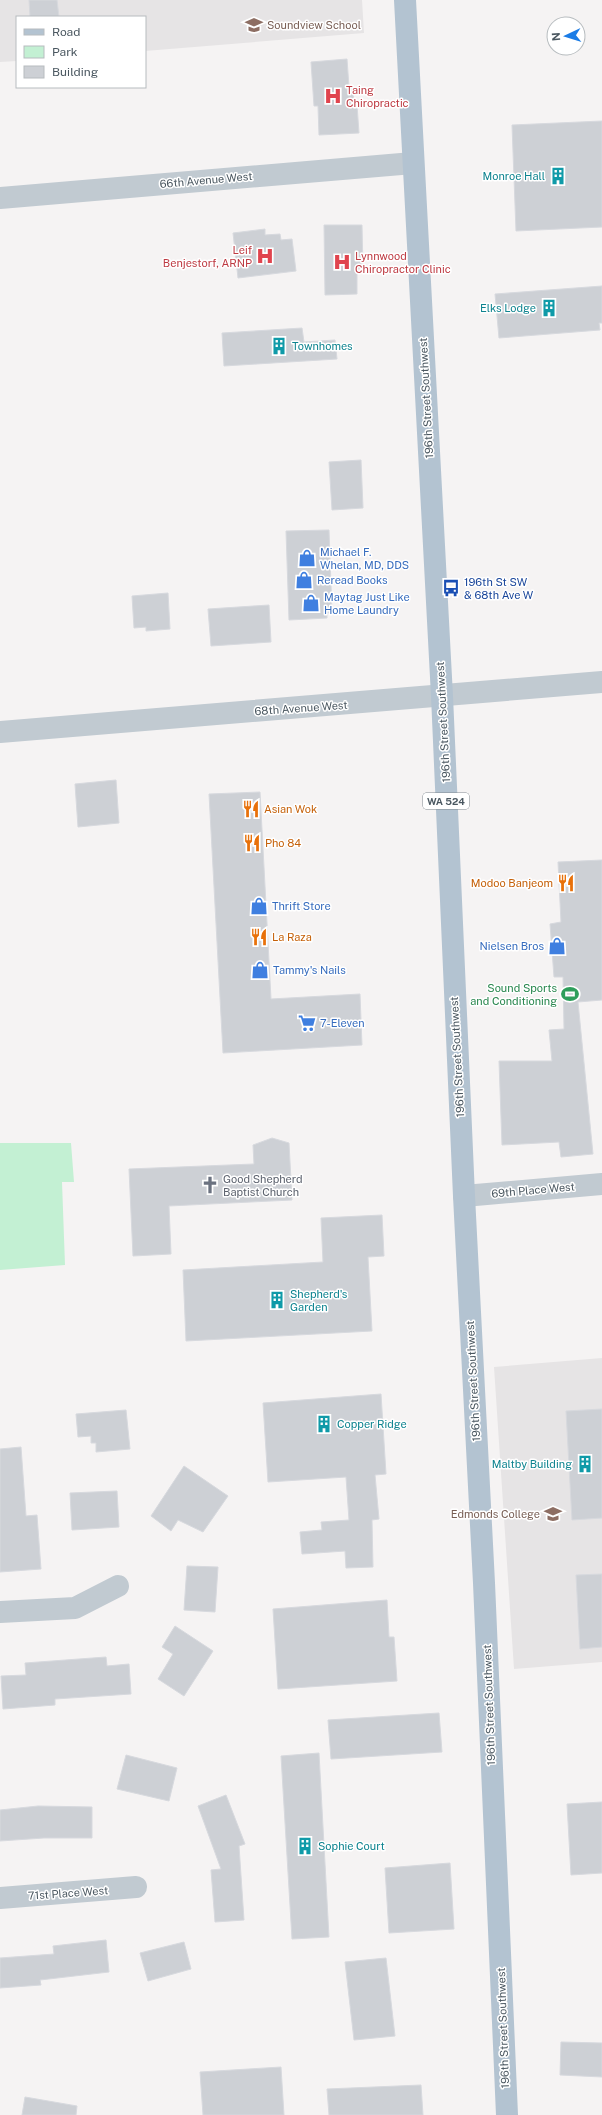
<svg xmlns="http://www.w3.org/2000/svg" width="602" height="2115" font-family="'Public Sans',sans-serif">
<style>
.education{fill:#e6e4e5}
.green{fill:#c3f0d3}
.building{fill:#cdd0d5;stroke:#d7d9de}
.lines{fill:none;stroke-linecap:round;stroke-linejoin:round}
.minor{stroke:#c1cad1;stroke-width:22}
.major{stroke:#b3c3d1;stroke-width:22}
.labels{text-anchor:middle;stroke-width:3;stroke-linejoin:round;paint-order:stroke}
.shield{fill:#fff;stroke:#808990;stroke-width:1}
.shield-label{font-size:10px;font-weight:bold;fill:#4a5760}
.education-label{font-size:11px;fill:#785e54;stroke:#fff;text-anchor:start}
.health-label{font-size:11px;fill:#be3a42;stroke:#fff;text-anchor:start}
.culture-label{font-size:11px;fill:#0d838f;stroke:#fff;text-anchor:start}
.street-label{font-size:11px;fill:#4a5760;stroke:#fff}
.shop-label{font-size:11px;fill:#366cbe;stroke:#fff;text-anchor:start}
.transit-label{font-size:11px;fill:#164399;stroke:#fff;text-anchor:start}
.food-label{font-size:11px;fill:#c56008;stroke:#fff;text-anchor:start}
.leisure-label{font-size:11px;fill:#27864d;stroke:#fff;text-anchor:end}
.worship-label{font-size:11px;fill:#5b616d;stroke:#fff;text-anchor:start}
</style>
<rect width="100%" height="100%" fill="#f5f3f3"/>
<path class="education" d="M0,0h362l2,33 -219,18v-34h-128v44l-17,1z
M602,1358v304l-88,7 -20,-302z"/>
<path class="green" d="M0,1143h71l3,39h-12l3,83 -65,5z"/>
<path class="building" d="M29,0h28l2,17h-29z
M347,59l2,28 4,-1 1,19h3l2,28 -40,2 -1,-29h-4l-3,-44z
M602,121v106l-86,4 -4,-106z
M324,225h38l1,44h-6v25l-32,1z
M265,229v6l15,-1 1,6 11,-1 4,32 -58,7 -5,-45z
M602,286v37h-3l1,7 -101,8 -4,-44z
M302,328l2,14 31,-2 2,19 -113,7 -2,-33z
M361,460l2,48 -31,2 -3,-48z
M329,530l3,83h-5v5l-38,2 -3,-89z
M168,593l2,36 -24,2v-4l-12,1 -2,-32z
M269,605l2,37 -60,4 -3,-37z
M116,780l3,43 -41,4 -3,-43z
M260,792l11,207 89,-5 2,51 -139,8 -14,-259z
M602,860v140l-24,2 15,152 -32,3 -2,-15 -57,3 -3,-84h53l-3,-31 15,-1 -1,-52h-9l-4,-53 11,-2 -3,-60z
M272,1138l17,5 3,57 -123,6 2,48 -38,2 -4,-87 125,-5 -1,-19z
M382,1215l2,41 -16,1 4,74 -186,10 -3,-71 140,-8 -2,-44z
M381,1394l5,80 -11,1 4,44 -7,1 1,47 -27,1 -1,-17 -43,3 -2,-22 22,-2 -1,-8 28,-2 -3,-43 -78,5 -5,-79z
M602,1409v109l-30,2 -6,-109z
M126,1410l4,39 -34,3v-9h-5v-7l-13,1 -2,-23z
M21,1447l5,69 11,-1 4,54 -41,3v-123z
M184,1466l44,30 -25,36 -25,-12 -7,11 -20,-15z
M117,1491l2,36 -47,3 -2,-37z
M187,1566l31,1 -3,45 -31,-2z
M602,1574v73l-22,2 -4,-74z
M387,1600l2,37h5l3,44 -119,8 -5,-80z
M175,1626l38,25 -29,45 -26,-17 15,-25 -11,-7z
M106,1657l1,9 22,-2 2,30 -76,5v6l-52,4 -2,-33 25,-1 -1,-12z
M439,1713l3,39 -111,7 -3,-39z
M319,1753l10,184 -37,2 -11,-183z
M126,1755l51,13 -8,33 -52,-12z
M226,1795l19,49 -6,2 5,74 -29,2 -4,-52 10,-1 -23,-63z
M602,1802v71l-31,2 -4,-71z
M38,1806l54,1v31h-48l-44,3v-31z
M450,1863l4,66 -65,4 -4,-65z
M106,1940l3,32 -69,8 1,5 -41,3v-30l54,-4 -1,-8z
M184,1942l7,27 -43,12 -8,-28z
M386,1958l9,78 -41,4 -9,-78z
M561,2042l41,1v34l-42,-2z
M281,2067l3,48h-81l-3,-43z
M421,2085l2,30h-94l-2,-26z
M25,2097l52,9 -1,9h-54z"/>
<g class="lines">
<path class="minor" d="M0,198l413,-35
M0,732l602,-50
M464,1196l138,-12
M0,1612l75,-4 43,-22
M0,1898l136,-11"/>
<path class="major" d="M405,0l37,696 22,500 20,387 23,532"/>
</g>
<defs>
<g id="school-bare" transform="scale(1.38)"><path d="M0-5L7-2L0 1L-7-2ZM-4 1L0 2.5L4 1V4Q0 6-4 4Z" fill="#8d6e63" stroke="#fff" stroke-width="2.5" paint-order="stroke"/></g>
<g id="hospital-bare" transform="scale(1.38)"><path d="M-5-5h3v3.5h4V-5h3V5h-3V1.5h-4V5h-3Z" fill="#e0444e" stroke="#fff" stroke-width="2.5" paint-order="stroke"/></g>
<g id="building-bare" transform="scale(1.38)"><path d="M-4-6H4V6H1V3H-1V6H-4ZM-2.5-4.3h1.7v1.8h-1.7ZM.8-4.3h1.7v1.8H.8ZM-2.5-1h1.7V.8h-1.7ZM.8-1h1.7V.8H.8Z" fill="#0f9aa8" stroke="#fff" stroke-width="2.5" paint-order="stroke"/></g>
<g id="shop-bare" transform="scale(1.38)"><path d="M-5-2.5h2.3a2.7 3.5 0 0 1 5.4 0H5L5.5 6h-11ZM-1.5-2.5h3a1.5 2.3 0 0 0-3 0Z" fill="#3f7fe0" stroke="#fff" stroke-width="2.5" paint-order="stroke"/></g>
<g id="bus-bare" transform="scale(1.38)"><path d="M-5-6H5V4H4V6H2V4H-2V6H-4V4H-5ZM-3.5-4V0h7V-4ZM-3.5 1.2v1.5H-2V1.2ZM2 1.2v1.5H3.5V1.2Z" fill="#1a4fb4" stroke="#fff" stroke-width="2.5" paint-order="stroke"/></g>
<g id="restaurant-bare" transform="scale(1.38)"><path d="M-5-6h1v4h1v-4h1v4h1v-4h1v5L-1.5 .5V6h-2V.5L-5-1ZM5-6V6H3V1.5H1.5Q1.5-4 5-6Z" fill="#e8710a" stroke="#fff" stroke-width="2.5" paint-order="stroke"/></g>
<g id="stadium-bare" transform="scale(1.38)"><path d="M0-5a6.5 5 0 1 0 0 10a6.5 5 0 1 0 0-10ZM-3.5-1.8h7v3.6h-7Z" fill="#2e9e5b" stroke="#fff" stroke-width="2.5" paint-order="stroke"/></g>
<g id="supermarket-bare" transform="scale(1.38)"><path d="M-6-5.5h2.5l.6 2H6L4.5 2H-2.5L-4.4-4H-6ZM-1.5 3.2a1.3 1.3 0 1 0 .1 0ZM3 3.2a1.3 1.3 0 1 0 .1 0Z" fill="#3f7fe0" stroke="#fff" stroke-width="2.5" paint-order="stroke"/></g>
<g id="church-bare" transform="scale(1.38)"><path d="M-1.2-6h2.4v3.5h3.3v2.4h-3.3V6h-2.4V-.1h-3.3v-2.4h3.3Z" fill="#6b7280" stroke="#fff" stroke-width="2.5" paint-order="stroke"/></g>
<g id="university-bare" transform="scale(1.38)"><path d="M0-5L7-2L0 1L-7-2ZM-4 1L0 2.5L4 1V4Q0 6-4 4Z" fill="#8d6e63" stroke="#fff" stroke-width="2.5" paint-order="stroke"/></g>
</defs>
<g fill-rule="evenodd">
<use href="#school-bare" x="254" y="25"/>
<use href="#hospital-bare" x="333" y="96"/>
<use href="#building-bare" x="558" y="176"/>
<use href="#hospital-bare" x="265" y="256"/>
<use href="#hospital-bare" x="342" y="262"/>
<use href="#building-bare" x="549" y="308"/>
<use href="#building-bare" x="279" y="346"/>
<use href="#shop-bare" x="307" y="558"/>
<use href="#shop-bare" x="304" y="580"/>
<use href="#bus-bare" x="451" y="588"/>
<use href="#shop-bare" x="311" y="603"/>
<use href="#restaurant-bare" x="251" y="809"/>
<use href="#restaurant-bare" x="252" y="843"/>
<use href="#restaurant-bare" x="566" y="883"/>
<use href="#shop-bare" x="259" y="906"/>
<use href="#restaurant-bare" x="259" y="937"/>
<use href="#shop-bare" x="557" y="946"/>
<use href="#shop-bare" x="260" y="970"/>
<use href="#stadium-bare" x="570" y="994"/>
<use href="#supermarket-bare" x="307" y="1023"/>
<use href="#church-bare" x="210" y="1185"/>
<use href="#building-bare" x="277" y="1300"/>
<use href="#building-bare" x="324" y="1424"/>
<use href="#building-bare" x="585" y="1464"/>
<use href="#university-bare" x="553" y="1514"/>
<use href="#building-bare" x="305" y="1846"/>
</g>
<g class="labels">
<rect class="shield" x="423" y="793" width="46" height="16" rx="3"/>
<g class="shield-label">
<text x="446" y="805">WA 524</text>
</g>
<g class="education-label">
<text x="267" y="29">Soundview School</text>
<text x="540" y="1518" text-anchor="end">Edmonds College</text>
</g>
<g class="health-label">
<text x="346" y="94">Taing<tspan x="346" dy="13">Chiropractic</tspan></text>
<text x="252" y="254" text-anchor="end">Leif<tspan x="252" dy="13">Benjestorf, ARNP</tspan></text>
<text x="355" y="260">Lynnwood<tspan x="355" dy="13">Chiropractor Clinic</tspan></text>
</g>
<g class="culture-label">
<text x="545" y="180" text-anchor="end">Monroe Hall</text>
<text x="536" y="312" text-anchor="end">Elks Lodge</text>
<text x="292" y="350">Townhomes</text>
<text x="290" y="1298">Shepherd's<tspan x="290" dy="13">Garden</tspan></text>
<text x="337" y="1428">Copper Ridge</text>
<text x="572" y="1468" text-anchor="end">Maltby Building</text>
<text x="318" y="1850">Sophie Court</text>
</g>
<g class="street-label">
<text transform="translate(206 180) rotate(-5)" y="4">66th Avenue West</text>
<text transform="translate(426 398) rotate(-93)" y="4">196th Street Southwest</text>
<text transform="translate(301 708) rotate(-4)" y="4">68th Avenue West</text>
<text transform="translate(443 722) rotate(-93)" y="4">196th Street Southwest</text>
<text transform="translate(457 1057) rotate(-93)" y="4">196th Street Southwest</text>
<text transform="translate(533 1190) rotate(-5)" y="4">69th Place West</text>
<text transform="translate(473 1381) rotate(-93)" y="4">196th Street Southwest</text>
<text transform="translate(489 1705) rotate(-92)" y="4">196th Street Southwest</text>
<text transform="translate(68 1893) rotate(-4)" y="4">71st Place West</text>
<text transform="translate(503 2028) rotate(-92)" y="4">196th Street Southwest</text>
</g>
<g class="shop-label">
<text x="320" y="556">Michael F.<tspan x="320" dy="13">Whelan, MD, DDS</tspan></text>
<text x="317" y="584">Reread Books</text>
<text x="324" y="601">Maytag Just Like<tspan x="324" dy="13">Home Laundry</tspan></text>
<text x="272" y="910">Thrift Store</text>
<text x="544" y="950" text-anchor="end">Nielsen Bros</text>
<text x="273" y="974">Tammy's Nails</text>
<text x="320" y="1027">7-Eleven</text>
</g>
<g class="transit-label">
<text x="464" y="586">196th St SW<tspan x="464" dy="13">&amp; 68th Ave W</tspan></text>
</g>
<g class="food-label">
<text x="264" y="813">Asian Wok</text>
<text x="265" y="847">Pho 84</text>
<text x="553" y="887" text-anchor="end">Modoo Banjeom</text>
<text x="272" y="941">La Raza</text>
</g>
<g class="leisure-label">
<text x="557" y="992">Sound Sports<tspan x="557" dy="13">and Conditioning</tspan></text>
</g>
<g class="worship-label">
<text x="223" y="1183">Good Shepherd<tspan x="223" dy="13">Baptist Church</tspan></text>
</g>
</g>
<rect x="16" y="16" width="130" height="72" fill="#ffffff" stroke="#b7bcbf"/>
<rect x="24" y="29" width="20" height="6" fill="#b3c3d1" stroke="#b7bcbf"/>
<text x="52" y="36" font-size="12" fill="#4a5760">Road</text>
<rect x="24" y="46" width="20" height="12" fill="#c3f0d3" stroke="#b7bcbf"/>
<text x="52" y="56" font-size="12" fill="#4a5760">Park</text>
<rect x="24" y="66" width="20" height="12" fill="#cdd0d5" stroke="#b7bcbf"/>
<text x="52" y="76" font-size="12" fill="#4a5760">Building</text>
<g transform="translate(566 36) rotate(266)"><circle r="19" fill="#ffffff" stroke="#b7bcbf"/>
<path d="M0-3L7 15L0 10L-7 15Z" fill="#1b7ce6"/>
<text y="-6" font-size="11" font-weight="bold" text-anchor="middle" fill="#4a5760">N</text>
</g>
</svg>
